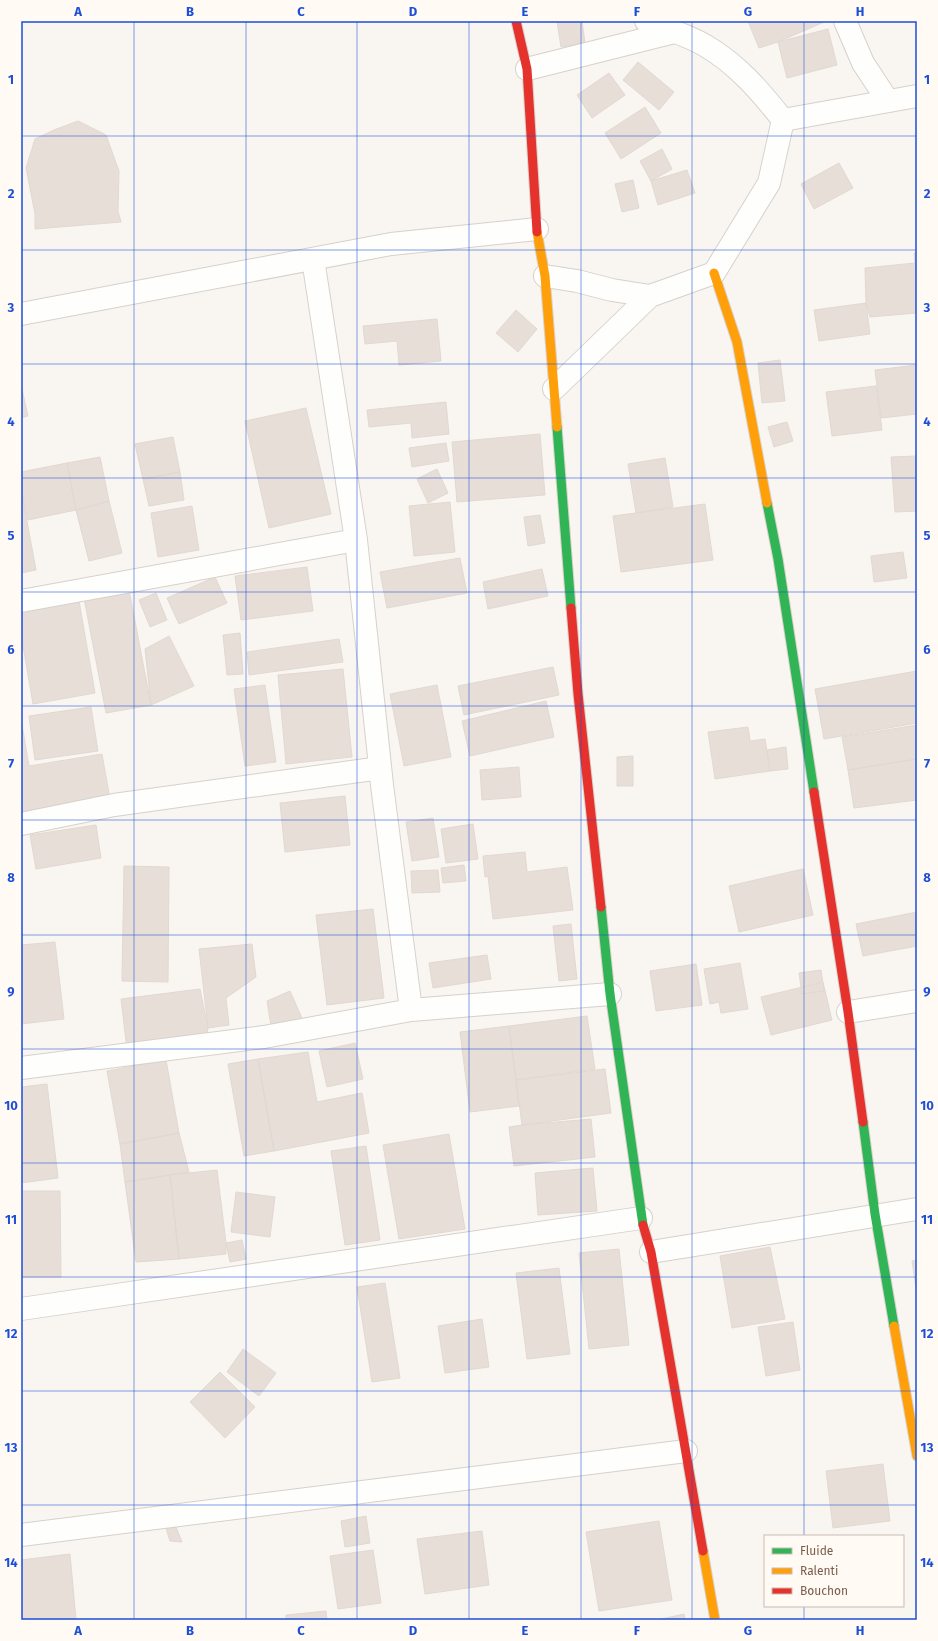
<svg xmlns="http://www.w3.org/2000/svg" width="938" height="1641" font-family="'Fira Sans',sans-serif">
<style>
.building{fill:#e6ded7;stroke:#e2d8d2}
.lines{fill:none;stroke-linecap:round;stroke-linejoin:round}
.street-casing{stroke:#d7d1cb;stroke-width:24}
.fast-casing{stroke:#d9d2cb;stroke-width:11}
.slow-casing{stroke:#d9d2cb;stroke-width:11}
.jam-casing{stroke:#d9d2cb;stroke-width:11}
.street{stroke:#fefefd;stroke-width:22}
.fast{stroke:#30b455;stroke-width:9}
.slow{stroke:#ff9f0a;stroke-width:9}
.jam{stroke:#e5322d;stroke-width:9}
.grid{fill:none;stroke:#1d4ed8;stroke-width:1;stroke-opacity:0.55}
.neatline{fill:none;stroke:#1d4ed8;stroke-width:1.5}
.grid-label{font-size:13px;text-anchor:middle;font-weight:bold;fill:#1d4ed8}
</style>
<rect width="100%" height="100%" fill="#f9f5f0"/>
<path class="building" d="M557,21h25l3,22 -24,4z
M748,21h75l1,1 -46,20 -19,6z
M828,29l9,36 -50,13 -9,-36z
M638,62l36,30 -15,18 -36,-30z
M609,73l16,22 -33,23 -15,-23z
M645,107l16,26 -40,26 -16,-26z
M78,121l28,14 13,36 -1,40 3,11 -86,7v-15l-9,-46 9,-29 19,-9z
M662,149l10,20 -21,12 -11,-20z
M839,163l14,25 -39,21 -13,-25z
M687,170l8,23 -37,12 -7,-24z
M633,180l6,28 -17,4 -7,-28z
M914,253h3v30z
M915,263l2,19v31l-47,4 -4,-14 -1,-35z
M866,303l4,31 -51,7 -5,-31z
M516,310l21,19 -19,23 -22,-19z
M437,319l4,42 -42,4 -2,-24 -32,3 -2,-18z
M780,360l5,41 -23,2 -4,-40z
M917,365v49l-36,4 -6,-48z
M21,385l7,31 -7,2z
M876,386l6,44 -50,6 -6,-44z
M446,402l3,32 -37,4 -1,-15 -42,4 -2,-17z
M306,408l25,106 -62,14 -24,-107z
M787,422l6,19 -19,6 -6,-20z
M540,434l5,61 -88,7 -5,-60z
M173,437l7,35 -37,7 -8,-35z
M446,443l3,18 -37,6 -3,-19z
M917,456v55l-22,1 -4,-55z
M100,457l9,44 -33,9 -9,-47z
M665,458l8,49 -37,6 -8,-49z
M67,463l9,47 -48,10 -7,-31v-17z
M437,469l11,24 -20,10 -11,-24z
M180,472l4,28 -35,6 -6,-27z
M21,489l15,81 -15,3z
M109,501l13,52 -33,8 -13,-51z
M450,502l5,50 -41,4 -5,-50z
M705,504l8,56 -92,12 -8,-56z
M192,506l7,44 -41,7 -7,-44z
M540,515l5,28 -17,3 -4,-29z
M903,552l4,26 -33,4 -3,-26z
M460,558l7,35 -80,15 -7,-36z
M307,567l6,44 -72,9 -6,-44z
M542,569l6,27 -60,13 -5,-27z
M215,577l12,26 -48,21 -12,-26z
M129,590l22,115 -45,8 -22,-115z
M156,593l11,27 -17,7 -11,-27z
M79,601l16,92 -62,11 -12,-70v-23z
M240,633l3,41 -16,1 -4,-40z
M169,636l25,50 -43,19 -6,-56z
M339,639l4,23 -94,13 -2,-23z
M553,667l6,28 -95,20 -6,-29z
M343,669l9,88 -66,7 -8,-89z
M917,671v52l-93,16 -9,-50z
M265,685l11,77 -31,4 -11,-77z
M437,685l14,72 -47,9 -14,-72z
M546,701l8,36 -84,19 -8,-35z
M91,707l7,44 -63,9 -6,-44z
M21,719l8,47 73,-12 8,45 -89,15z
M917,725v34l-69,11 -6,-33z
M748,727l2,14 15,-2 5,32 -55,8 -7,-47z
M786,747l2,22 -18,2 -3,-21z
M633,756v30h-16v-29z
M917,759v41l-63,8 -6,-38z
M519,767l2,30 -39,3 -2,-30z
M345,796l5,49 -65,7 -5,-49z
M433,818l6,39 -27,4 -6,-39z
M473,824l5,35 -32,4 -5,-34z
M96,825l5,33 -65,11 -6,-34z
M525,852l2,20 40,-5 6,43 -80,9 -5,-43 -3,1 -2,-21z
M464,865l2,16 -23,2 -2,-15z
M124,866l45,1 -1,115 -46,-1z
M803,869l10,46 -74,17 -10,-46z
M438,870l2,22 -28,1 -1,-22z
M373,909l11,89 -57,7 -11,-90z
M917,912v34l-54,10 -7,-32z
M571,924l6,55 -18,2 -6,-55z
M55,942l9,77 -43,5v-79z
M252,944l4,33 -30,21 3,27 -21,3 -9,-79z
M487,955l4,24 -58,9 -4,-25z
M740,963l8,46 -27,4 -2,-11 -9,2 -6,-35z
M696,964l6,41 -46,6 -6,-40z
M821,970l3,21 -22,3 -3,-21z
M823,982l9,38 -61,15 -10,-38z
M200,989l8,39 -2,13 -79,9 -6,-51z
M290,991l12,27 -30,14 -5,-31z
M587,1016l8,53 -79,11 -7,-54z
M509,1026l10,80 -49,6 -10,-80z
M355,1043l8,36 -36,8 -8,-36z
M308,1052l9,50 45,-9 7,40 -95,18 -16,-92z
M258,1059l16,92 -30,5 -16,-92z
M166,1060l13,73 -59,11 -13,-73z
M605,1069l6,44 -89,12 -6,-45z
M47,1084l11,94 -37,5v-96z
M591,1119l4,38 -81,9 -5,-39 13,-2z
M179,1133l10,39 -64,10 -5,-38z
M449,1134l16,95 -66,10 -16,-94z
M366,1146l14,94 -35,5 -14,-94z
M593,1168l4,43 -59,4 -3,-42z
M217,1170l9,73v11l-47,5 -9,-84z
M170,1175l9,84 -43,3 -11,-80z
M21,1191h39l1,86h-40z
M236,1192l39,5 -5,40 -39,-5z
M242,1240l4,19 -16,3 -4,-19z
M770,1247l15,72 -53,9 -12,-72z
M619,1249l10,96 -40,4 -10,-96z
M917,1260v35l-5,-34z
M559,1268l11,86 -43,5 -11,-86z
M385,1283l15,95 -28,4 -15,-95z
M482,1319l7,48 -44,6 -7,-47z
M793,1322l7,48 -34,6 -8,-49z
M243,1349l33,24 -17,23 -32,-24z
M220,1372l35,35 -30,31 -35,-36z
M883,1464l7,57 -57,7 -7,-57z
M366,1516l4,27 -25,4 -4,-26z
M659,1521l13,79 -73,11 -13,-79z
M176,1527l6,15 -12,-1 -4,-13z
M482,1531l7,54 -64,9 -8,-55z
M373,1550l8,53 -43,6 -8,-53z
M70,1554l6,66h-55v-60z
M326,1611l1,9h-41v-5z
M684,1614l1,6h-28z"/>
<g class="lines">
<g class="street-casing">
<path id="street" d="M845,21l18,42 25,38
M527,69l147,-37
M783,120l134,-24
M313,259l43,281 26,245 29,225
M545,276l32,5 35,9 38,6 64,-23 55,-90 14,-63c-23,-29 -45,-55 -77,-74 -18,-11 -40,-17 -60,-25
M21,314l370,-70 146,-15
M554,389l96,-93
M21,601l335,-61
M21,824l93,-19 266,-37
M848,1012l69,-11
M21,1068l243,-31 147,-27 199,-16
M651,1252l266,-43
M21,1309l620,-91
M21,1535l665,-84"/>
</g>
<g class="fast-casing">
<path id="fast" d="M557,427l14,181
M767,503l11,56 36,233
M601,907l9,87 33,231
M863,1122l12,92 19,112"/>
</g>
<g class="slow-casing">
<path id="slow" d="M537,232l8,44 12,151
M714,273l23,69 30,161
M894,1326l23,130
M703,1551l12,69"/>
</g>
<g class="jam-casing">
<path id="jam" d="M516,21l11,48 10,163
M571,608l7,86 23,213
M814,792l34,220 15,110
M643,1225l8,27 52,299"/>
</g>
<use href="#street" class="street"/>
<use href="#fast" class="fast"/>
<use href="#slow" class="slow"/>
<use href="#jam" class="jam"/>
</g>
<path class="grid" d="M134,21v1599M246,21v1599M357,21v1599M469,21v1599M581,21v1599M692,21v1599M804,21v1515M21,136h896M21,250h896M21,364h896M21,478h896M21,592h896M21,706h896M21,820h896M21,935h896M21,1049h896M21,1163h896M21,1277h896M21,1391h896M21,1505h896M804,1606v14"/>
<rect width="938" height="1641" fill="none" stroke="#fffaf3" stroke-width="44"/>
<rect x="764" y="1535" width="140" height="72" fill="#fffaf3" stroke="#cabbb1"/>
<rect x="772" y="1548" width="20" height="6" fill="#30b455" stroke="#cabbb1"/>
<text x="800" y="1555" font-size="12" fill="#7a5c4d">Fluide</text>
<rect x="772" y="1568" width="20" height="6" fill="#ff9f0a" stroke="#cabbb1"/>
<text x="800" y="1575" font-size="12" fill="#7a5c4d">Ralenti</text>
<rect x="772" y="1588" width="20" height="6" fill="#e5322d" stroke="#cabbb1"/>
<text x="800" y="1595" font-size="12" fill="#7a5c4d">Bouchon</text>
<rect x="22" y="22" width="894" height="1597" class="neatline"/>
<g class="grid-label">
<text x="78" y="16">A</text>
<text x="190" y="16">B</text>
<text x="301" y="16">C</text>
<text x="413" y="16">D</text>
<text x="525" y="16">E</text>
<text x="637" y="16">F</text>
<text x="748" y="16">G</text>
<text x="860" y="16">H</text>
<text x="11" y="84">1</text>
<text x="927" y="84">1</text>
<text x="11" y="198">2</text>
<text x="927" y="198">2</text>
<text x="11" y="312">3</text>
<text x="927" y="312">3</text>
<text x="11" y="426">4</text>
<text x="927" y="426">4</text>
<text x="11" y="540">5</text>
<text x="927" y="540">5</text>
<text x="11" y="654">6</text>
<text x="927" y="654">6</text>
<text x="11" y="768">7</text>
<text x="927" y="768">7</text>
<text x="11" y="882">8</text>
<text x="927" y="882">8</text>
<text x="11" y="996">9</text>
<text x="927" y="996">9</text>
<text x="11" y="1110">10</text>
<text x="927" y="1110">10</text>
<text x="11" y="1224">11</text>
<text x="927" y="1224">11</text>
<text x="11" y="1338">12</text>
<text x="927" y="1338">12</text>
<text x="11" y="1452">13</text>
<text x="927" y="1452">13</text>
<text x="11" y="1567">14</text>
<text x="927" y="1567">14</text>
<text x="78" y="1635">A</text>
<text x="190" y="1635">B</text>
<text x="301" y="1635">C</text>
<text x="413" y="1635">D</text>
<text x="525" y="1635">E</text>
<text x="637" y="1635">F</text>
<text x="748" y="1635">G</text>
<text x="860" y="1635">H</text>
</g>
</svg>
